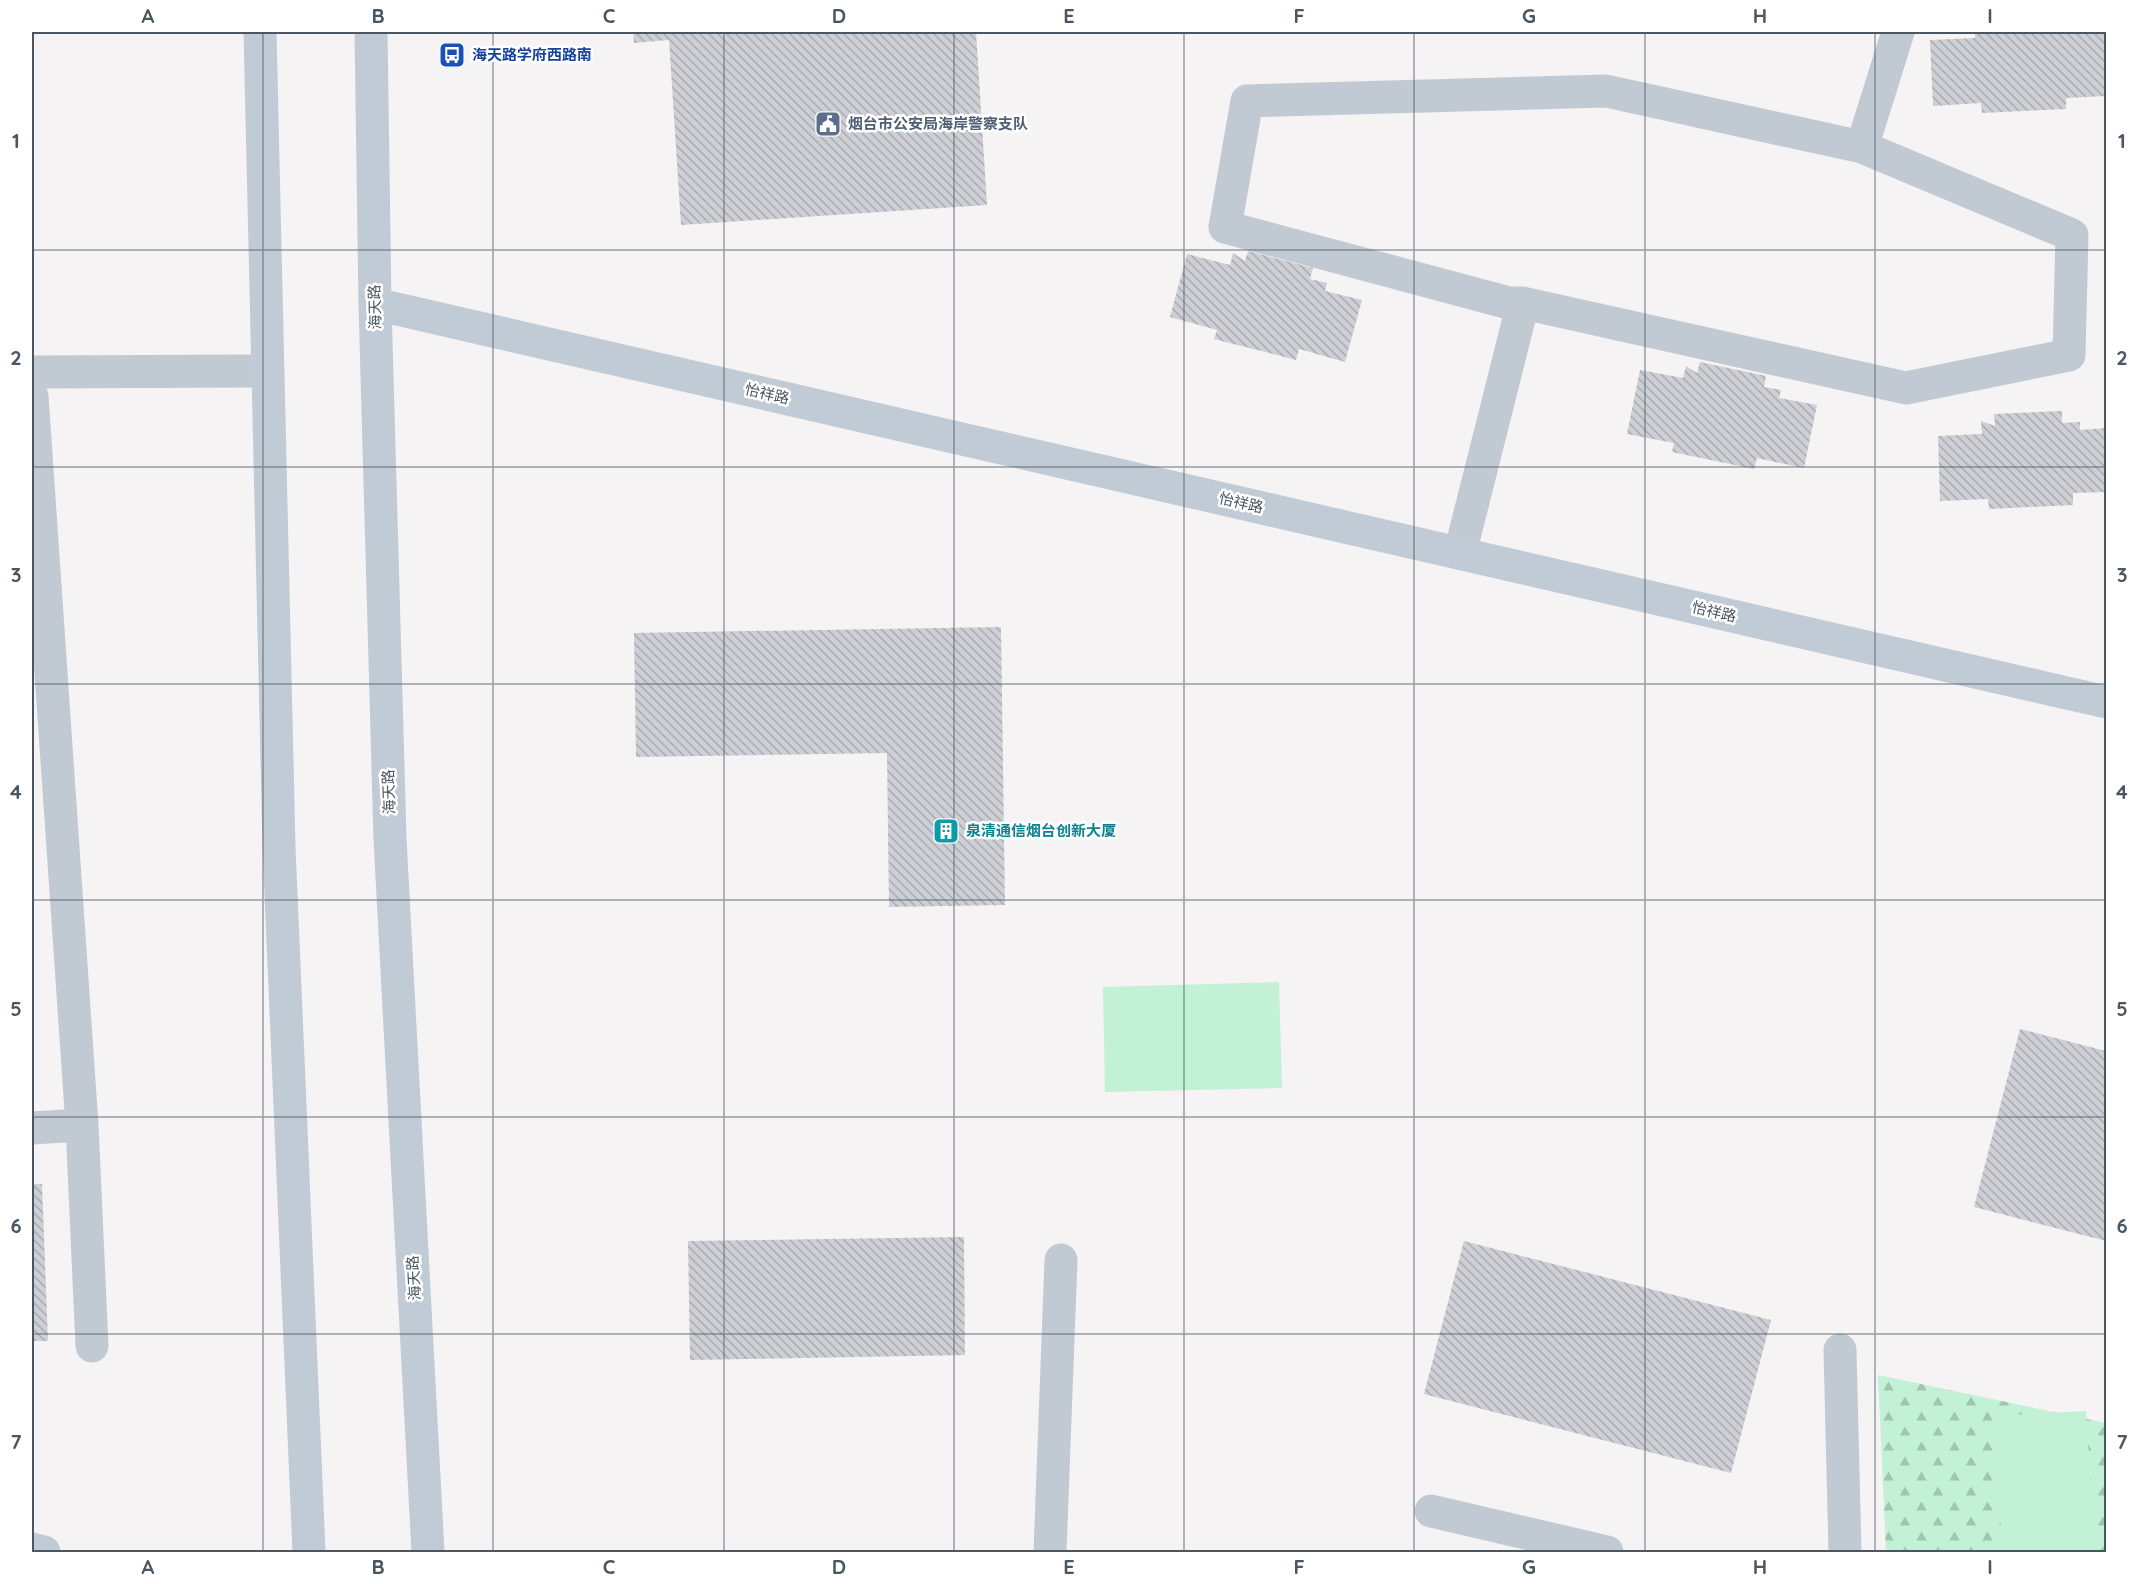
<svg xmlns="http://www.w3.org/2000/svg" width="2138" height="1584" font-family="Quicksand,'Noto Sans SC',sans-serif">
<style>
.forest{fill:url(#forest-firs)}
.pitch{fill:#c3f1d5}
.building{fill:url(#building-back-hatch)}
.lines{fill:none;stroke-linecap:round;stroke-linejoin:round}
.street{stroke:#c1cad2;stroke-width:33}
.secondary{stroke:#c1cbd6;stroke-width:33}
.grid{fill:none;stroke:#4a5661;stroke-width:1.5;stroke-opacity:0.55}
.labels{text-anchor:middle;stroke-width:5;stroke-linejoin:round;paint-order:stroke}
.transit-label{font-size:15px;font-weight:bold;fill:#164399;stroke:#fff;text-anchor:start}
.service-label{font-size:15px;font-weight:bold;fill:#4e5e75;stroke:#fff;text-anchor:start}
.street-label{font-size:15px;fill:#4a5661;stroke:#fff}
.culture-label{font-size:15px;font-weight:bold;fill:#0d838f;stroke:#fff;text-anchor:start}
.neatline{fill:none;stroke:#4a5661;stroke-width:2}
.grid-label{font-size:20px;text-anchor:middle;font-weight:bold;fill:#4a5661}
</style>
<defs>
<pattern id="forest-firs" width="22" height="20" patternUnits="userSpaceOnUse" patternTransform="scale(1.5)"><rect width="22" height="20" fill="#c3f1d5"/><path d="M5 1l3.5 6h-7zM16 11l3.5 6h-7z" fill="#a0c6b0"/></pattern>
<pattern id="building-back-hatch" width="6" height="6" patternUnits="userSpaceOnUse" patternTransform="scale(1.5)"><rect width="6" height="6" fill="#cdcfd5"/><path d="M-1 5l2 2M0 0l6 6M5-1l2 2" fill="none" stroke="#a8abb0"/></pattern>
</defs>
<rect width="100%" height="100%" fill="#f5f3f3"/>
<path class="forest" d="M1878,1375l228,48v129h-220z"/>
<path class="pitch" d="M1279,982l3,106 -177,4 -2,-105z
M2086,1411l9,141h-93l-7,-136z"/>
<path class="building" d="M633,32h343l11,173 -306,20 -12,-185 -35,3z
M1975,32h131v64l-40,2v11l-84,4 -1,-10 -48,3 -3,-66 45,-2z
M1248,251l65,17 -3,11 17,4 -2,8 37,9 -17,62 -46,-13 -3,11 -82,-21 3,-9 -47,-13 17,-63 43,11 3,-12 12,8z
M1700,362l66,14 -2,11 17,3 -2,8 38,7 -13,63 -47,-10 -3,11 -82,-17 2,-9 -47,-9 13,-64 43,8 3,-12 11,7z
M2062,411v12l18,-1v8l26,-2v64l-33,1v12l-84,4 -1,-10 -48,2 -2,-65 44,-2 -1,-13 14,5 -1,-12z
M1001,627l4,278 -116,2 -2,-154 -251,4 -2,-124z
M2020,1029l86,22v190l-132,-34z
M32,1184h10l6,157h-16z
M964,1237l1,118 -275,5 -2,-119z
M1464,1241l307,79 -40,153 -307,-79z"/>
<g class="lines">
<path class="street" d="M1523,303h-14l-284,-76 22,-126 359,-10 256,56
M32,372l235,-1
M32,396l50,729 10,221
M1460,553l63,-250 383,85 163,-33 3,-120 -210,-88 36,-115
M32,1128l50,-3
M1840,1350l5,202
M1431,1511l176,41
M1050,1552l11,-292"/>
<path class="secondary" d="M260,32l19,815 30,705
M371,32l4,272 15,535 38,713
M375,304l1731,398
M32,1549l12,3"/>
</g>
<path class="grid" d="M263,32v1520M493,32v1520M724,32v1520M954,32v1520M1184,32v1520M1414,32v1520M1645,32v1520M1875,32v1520M32,250h2074M32,467h2074M32,684h2074M32,900h2074M32,1117h2074M32,1334h2074"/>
<defs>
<g id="bus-square" transform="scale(1.35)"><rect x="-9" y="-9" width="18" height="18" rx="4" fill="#1a4fb4" stroke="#fff"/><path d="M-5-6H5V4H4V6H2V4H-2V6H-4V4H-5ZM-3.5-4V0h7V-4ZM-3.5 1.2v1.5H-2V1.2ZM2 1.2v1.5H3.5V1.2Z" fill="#fff"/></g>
<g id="civic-square" transform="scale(1.35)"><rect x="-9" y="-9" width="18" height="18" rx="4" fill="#5c6f8a" stroke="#fff"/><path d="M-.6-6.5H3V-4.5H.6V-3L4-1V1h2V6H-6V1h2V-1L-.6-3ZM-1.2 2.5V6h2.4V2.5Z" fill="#fff"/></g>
<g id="building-square" transform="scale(1.35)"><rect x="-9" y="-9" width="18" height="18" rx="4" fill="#0f9aa8" stroke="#fff"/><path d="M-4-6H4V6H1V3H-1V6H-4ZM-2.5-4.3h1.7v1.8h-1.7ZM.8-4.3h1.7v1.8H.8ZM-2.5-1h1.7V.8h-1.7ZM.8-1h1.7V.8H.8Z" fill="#fff"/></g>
</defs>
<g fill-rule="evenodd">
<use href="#bus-square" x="452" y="55"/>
<use href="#civic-square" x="828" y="124"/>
<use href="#building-square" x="946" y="831"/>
</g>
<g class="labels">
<g class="transit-label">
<text x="472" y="60">海天路学府西路南</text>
</g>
<g class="service-label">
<text x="848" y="129">烟台市公安局海岸警察支队</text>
</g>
<g class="street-label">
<text transform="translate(375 307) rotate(-91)" y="5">海天路</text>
<text transform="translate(767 394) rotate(13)" y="5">怡祥路</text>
<text transform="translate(1241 503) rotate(13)" y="5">怡祥路</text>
<text transform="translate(1714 612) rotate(13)" y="5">怡祥路</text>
<text transform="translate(389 792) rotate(-92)" y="5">海天路</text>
<text transform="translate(414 1278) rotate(-93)" y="5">海天路</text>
</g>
<g class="culture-label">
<text x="966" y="836">泉清通信烟台创新大厦</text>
</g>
</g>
<rect width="2138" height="1584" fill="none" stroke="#ffffff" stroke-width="66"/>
<rect x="33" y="33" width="2072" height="1518" class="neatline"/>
<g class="grid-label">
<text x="148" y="23">A</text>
<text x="378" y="23">B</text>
<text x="609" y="23">C</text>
<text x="839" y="23">D</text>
<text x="1069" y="23">E</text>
<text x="1299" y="23">F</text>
<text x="1529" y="23">G</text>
<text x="1760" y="23">H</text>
<text x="1990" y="23">I</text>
<text x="16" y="148">1</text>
<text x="2122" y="148">1</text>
<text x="16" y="365">2</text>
<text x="2122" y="365">2</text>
<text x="16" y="582">3</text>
<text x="2122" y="582">3</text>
<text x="16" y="799">4</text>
<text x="2122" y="799">4</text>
<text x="16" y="1016">5</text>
<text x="2122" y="1016">5</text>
<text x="16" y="1233">6</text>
<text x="2122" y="1233">6</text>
<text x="16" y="1449">7</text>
<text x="2122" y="1449">7</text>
<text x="148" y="1574">A</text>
<text x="378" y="1574">B</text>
<text x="609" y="1574">C</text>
<text x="839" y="1574">D</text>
<text x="1069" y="1574">E</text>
<text x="1299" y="1574">F</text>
<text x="1529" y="1574">G</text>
<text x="1760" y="1574">H</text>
<text x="1990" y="1574">I</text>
</g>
</svg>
